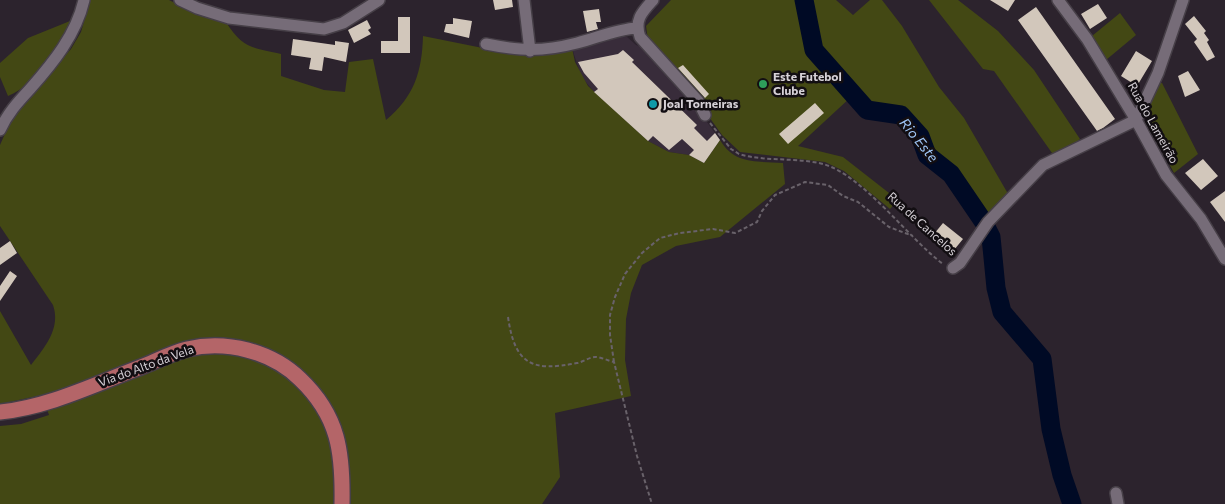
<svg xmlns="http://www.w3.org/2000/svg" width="1225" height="504" font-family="Commissioner,sans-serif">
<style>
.built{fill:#382c3a}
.green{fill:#434814}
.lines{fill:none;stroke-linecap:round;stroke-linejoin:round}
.river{stroke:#000a25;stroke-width:19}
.building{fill:#d2c7bb}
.minor-casing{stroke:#463f47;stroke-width:14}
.primary-casing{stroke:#463f47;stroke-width:18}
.path{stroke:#69626a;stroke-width:2;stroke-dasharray:4 2.5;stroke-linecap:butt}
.minor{stroke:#766c78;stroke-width:11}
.primary{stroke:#b46568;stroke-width:15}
.leisure-dot{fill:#2e9e5b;stroke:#120e12;stroke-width:2}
.culture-dot{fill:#0f9aa8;stroke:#120e12;stroke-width:2}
.labels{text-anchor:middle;stroke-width:5;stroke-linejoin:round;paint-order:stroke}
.poi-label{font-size:12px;font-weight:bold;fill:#d6d1d7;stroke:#120e12;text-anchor:start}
.street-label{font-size:12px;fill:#d6d1d7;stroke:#120e12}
.water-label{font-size:14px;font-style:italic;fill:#a0c7f8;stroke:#120e12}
</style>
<rect width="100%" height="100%" fill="#2c232d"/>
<path class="built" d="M619,36l8,1 9,8 6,2 49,53 29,40 -16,23 -15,-8 -20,-3 -21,-11 -54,-49 -13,-16 -9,-28z"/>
<path class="green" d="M90,0h79l34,17 23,5c16,26 27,26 55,32v22l43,14 21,2 4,-30 24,-3 13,61c28,-23 36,-48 37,-84l95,19 15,1 39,-8 3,14 13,24 60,55 21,11 20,3 15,8 16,-23c15,25 37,21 63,23l2,21 -65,53 -44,9 -34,19 -11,28 -5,26 -1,41 6,36 -76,17 5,64 -18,27h-542v-78l21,-2 28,-9 -7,-20 -42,9v-93l31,54c14,-18 30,-37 22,-60l-53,-79v-81l11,-25 16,-22 44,-49 10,-17z
M671,0h129l12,53 39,44 -53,49 45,11 55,43 -8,9 -46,-38 -19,-9 -85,-10 -18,-17 -15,-21 4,-4 -63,-70 -2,-14z
M807,0h29l17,15 17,-15h12l20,26 37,61 25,31 43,74 5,1 -24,26 -31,-43 -26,-23 -7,-16 -21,-24 -34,-7 -52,-57z
M929,0h29l40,31 36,39 46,69 -9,8 -25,13 6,-7 -58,-82 -11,-2z
M1120,13l16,22 -30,25 -14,-24z
M75,19c-16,25 -38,66 -67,77l-8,-19v-14l28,-25z
M1159,83h3l36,71 -24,19 -22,-41 -6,-20z"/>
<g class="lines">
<path class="river" d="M804,0l10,50 53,60 34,5 19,21 7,19 24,19 32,47
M986,227l5,10 5,51 6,24 40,47 9,70 11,46 10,29"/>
</g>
<path class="building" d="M493,0h19l1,7 -18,3z
M990,0h25l-7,11z
M1098,4l9,14 -17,11 -9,-15z
M1036,7l79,112 -12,9 -6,3 -79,-111z
M599,9l2,13h-5l2,7 -11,3 -4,-21z
M1194,16l12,15 -2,2 5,7 -2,2 8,15 -8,4 -13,-19 3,-3 -12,-15z
M398,17h12v36h-29v-12h17z
M453,18l19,3 -3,17 -25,-6 2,-8h7z
M367,20l4,8 -3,2 3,4 -17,9 -6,-13z
M293,39l42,6v-4l14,2 -3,19 -22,-5 -2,14 -13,-2 2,-11 -20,-3z
M623,50l11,10 -2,2 65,63 -3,3 13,13 8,-8 5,7 -16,23 -15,-8 5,-5 -12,-11 -13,11 -16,-14 -5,5 -54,-49 4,-3 -14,-16 -6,-11 40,-8z
M1136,51l16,10 -15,25 -16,-10z
M683,65l26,29 -4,4 -27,-30z
M1188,71l12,19 -15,7 -7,-21z
M815,103l9,10 -36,31 -9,-10z
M1203,159l15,17 -17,14 -16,-17z
M1225,191v31l-15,-20z
M943,223l20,16 -9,11 -20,-16z
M10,241l7,12 -17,12v-17z
M10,271l7,5 -17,25v-15z"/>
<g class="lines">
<g class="minor-casing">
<path id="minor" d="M180,0l17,8 32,10 95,11 19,-6 36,-23
M524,0l6,51
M653,0c-11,12 -19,20 -13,37l58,64 7,14
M1058,0l29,39 49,81 30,55 35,44 24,40
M486,44c35,7 56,8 91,-1 20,-5 40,-14 60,-15
M0,130c7,-16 18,-28 30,-41 23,-26 46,-54 54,-89
M953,268l7,-5 28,-41 55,-57 93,-45 22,-47 25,-73
M1116,493l2,11"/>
</g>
<g class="primary-casing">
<path id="primary" d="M0,412c49,-5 95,-28 141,-45 15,-6 30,-14 46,-18 40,-9 84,2 113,30 39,37 43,74 42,125"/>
</g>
<path class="path" d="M710,123l21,26 8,5c27,8 56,3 84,10 40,11 86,75 120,100
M508,317c7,48 24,55 69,46 6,-1 13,-6 18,-6 6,0 14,4 19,5l23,94 15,48
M614,362l-4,-27v-20l5,-18 10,-23 17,-21 18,-15 20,-5 33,-4 22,4 22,-11 5,-11 13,-16 30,-13 23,3 15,11 15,6 31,25 24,9"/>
<use href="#minor" class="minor"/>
<use href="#primary" class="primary"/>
</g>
<circle class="leisure-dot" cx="763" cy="84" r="5"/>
<circle class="culture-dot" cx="653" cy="104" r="5"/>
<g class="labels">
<g class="poi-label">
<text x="773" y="81">Este Futebol<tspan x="773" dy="14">Clube</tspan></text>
<text x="663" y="108">Joal Torneiras</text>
</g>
<g class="street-label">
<text transform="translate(1153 123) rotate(61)" y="4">Rua do Lameirão</text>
<text transform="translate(922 224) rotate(42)" y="4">Rua de Cancelos</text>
<text transform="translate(146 366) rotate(-20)" y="4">Via do Alto da Vela</text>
</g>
<g class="water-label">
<text transform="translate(919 140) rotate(51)" y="5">Rio Este</text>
</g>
</g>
</svg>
